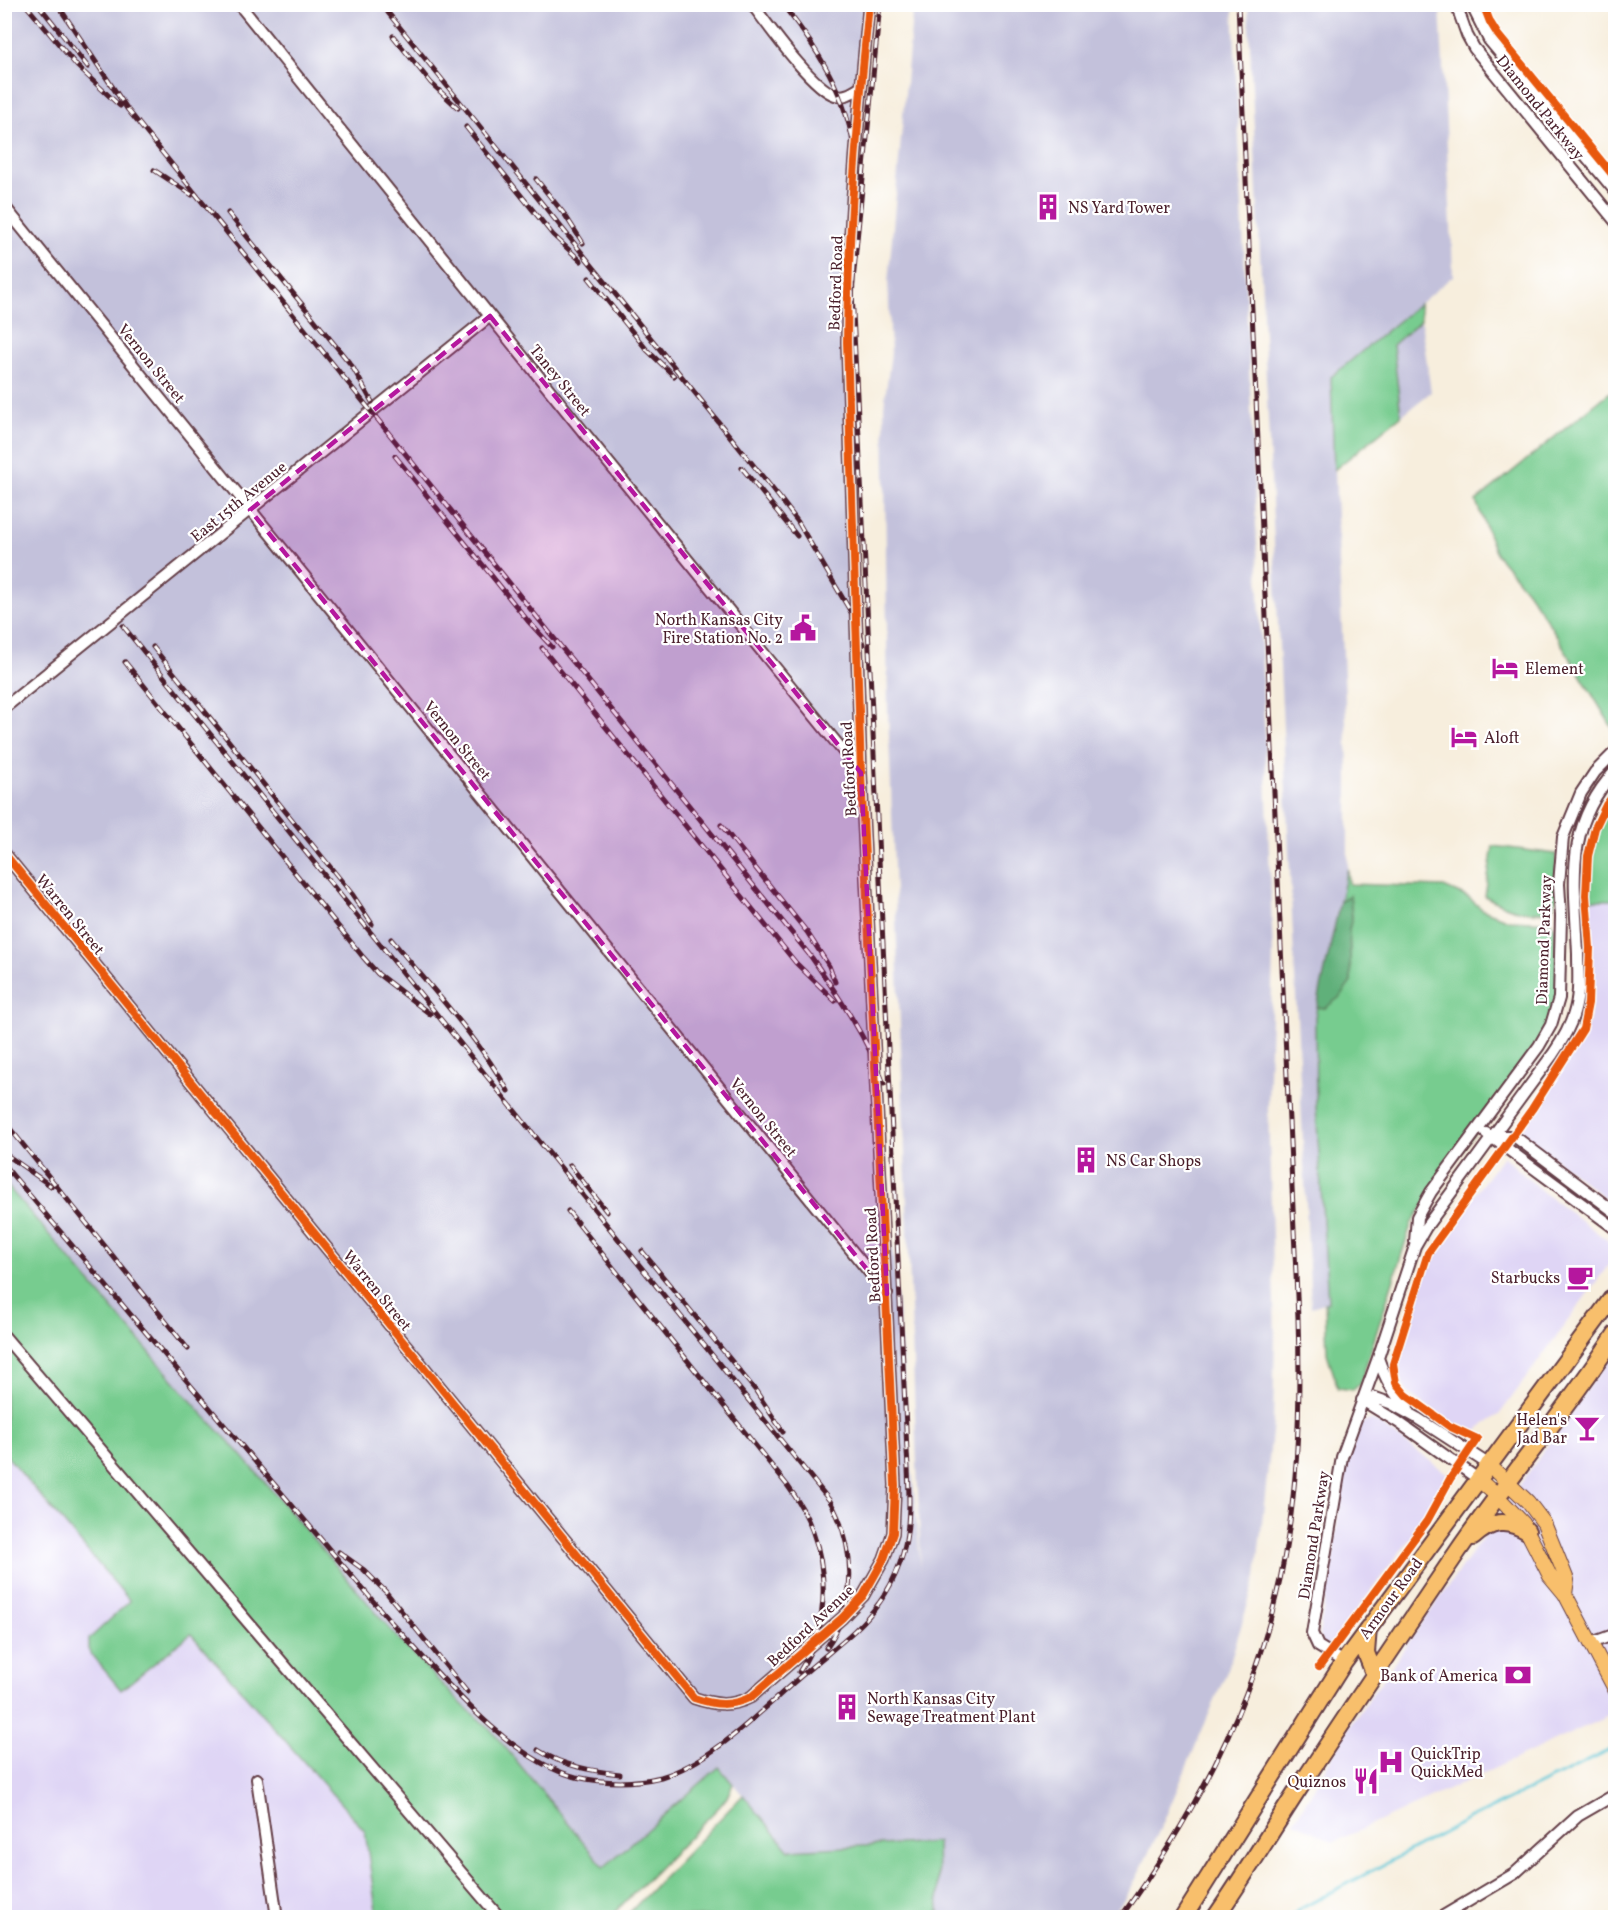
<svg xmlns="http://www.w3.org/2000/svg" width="1620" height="1922" font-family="Vollkorn,serif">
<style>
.built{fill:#dfd5f5}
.industrial{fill:#c3c1db}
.green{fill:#77cc8f;stroke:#60765d;stroke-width:1.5}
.forest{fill:#61b07a;stroke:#566852;stroke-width:1.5}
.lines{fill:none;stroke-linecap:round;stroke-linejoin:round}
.stream{stroke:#5bc6d6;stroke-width:3}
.minor-casing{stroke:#643e46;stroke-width:14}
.major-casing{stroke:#643e46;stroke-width:16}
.highway-casing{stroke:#643e46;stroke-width:20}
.minor{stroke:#fff;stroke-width:10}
.major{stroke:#f8bf6c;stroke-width:14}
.highway{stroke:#f8bf6c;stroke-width:16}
.rail-casing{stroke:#4a1f2b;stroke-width:5}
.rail{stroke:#fff;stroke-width:3;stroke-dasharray:9;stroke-linecap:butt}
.cycleway-casing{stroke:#fff;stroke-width:11}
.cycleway{stroke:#e8590c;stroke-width:8}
.marked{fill:#b5179e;fill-opacity:0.2;stroke:#b5179e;stroke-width:4.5;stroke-dasharray:12 8;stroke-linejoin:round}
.labels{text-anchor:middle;stroke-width:4.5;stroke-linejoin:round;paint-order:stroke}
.street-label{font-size:16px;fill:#4a1f2b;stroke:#fff}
.poi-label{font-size:16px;fill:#4a1f2b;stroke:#fff;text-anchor:start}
</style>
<rect width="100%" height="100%" fill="#fff"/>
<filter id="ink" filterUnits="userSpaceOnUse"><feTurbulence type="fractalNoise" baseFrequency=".0167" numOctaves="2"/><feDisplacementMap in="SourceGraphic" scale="12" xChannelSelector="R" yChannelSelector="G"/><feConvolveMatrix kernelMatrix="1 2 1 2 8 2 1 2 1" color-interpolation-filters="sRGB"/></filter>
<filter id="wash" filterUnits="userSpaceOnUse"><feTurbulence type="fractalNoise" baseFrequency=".008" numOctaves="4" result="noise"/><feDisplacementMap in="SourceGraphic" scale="24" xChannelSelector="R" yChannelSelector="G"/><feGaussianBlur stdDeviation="1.35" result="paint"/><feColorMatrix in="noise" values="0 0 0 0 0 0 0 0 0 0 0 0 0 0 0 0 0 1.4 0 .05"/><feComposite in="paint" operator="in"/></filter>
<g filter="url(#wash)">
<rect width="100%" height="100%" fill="#f7eedd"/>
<path class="built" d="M1591,900h24v306l-94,-74 58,-89 10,-20 4,-31z
M1503,1156l40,36 72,54v10l-116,159 -17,11 -7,8 -11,-7 -16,-5 -40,-29 -9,-16 -2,-15 30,-96 8,-18z
M1615,1350v363l-281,129 -40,-20 57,-98z
M1371,1420l10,5 67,49 -19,39 -102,137 -7,-10 -1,-6 15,-84 8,-66 6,-24 11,-34 6,-5z
M4,1454l127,148 -42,37v9l3,7 29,35 69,-57 175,198 12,86h-372z"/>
<path class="industrial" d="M4,5h866l-23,314 29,742 45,509 -33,-859 -4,-305 7,-53 -3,-71 25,-277h320l25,564 15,385 -5,154 7,225 -2,90 -17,154 -28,92 -65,154 -32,66 -20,28h-172l-2,-75 -148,8 -70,-83 -115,100 -113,-136 -35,-32 -60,-63 -157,-184 -40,-42 -194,-228z
M1248,5h192l12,241 1,30 -122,101 17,390v101l-33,149 1,89 12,196 -17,5z
M1421,320l10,72 -30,24 -8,-71z"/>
<path class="green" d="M1419,304l2,16 -28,25 8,71 -67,54 -3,-93z
M1615,388v344l-68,-112 -20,-29 -32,-39 -19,-51z
M1615,797v103h-24c-1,-38 2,-70 24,-103z
M1493,846l63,8v46l-3,7c-21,12 -49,0 -68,-11z
M1348,868l1,16 95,3 25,11 14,12 26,10 42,2 4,6 3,68 -7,27 -139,199 -52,162 -7,6 -15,-2 -11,-35 -2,-50 3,-1 -12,-196 -1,-89 2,-10 8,1 26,-26 -2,-53 3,-12 -2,-22 -10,6z
M4,1182l195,228 40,42 157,184 60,63 35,31 113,137 115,-100 14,17 -6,13 -7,9 -110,111h-233l-12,-86 -174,-197 -70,56 -29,-35 -3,-6v-10l41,-38 -125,-147z
M743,1795l46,55 148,-8 2,75h-314z"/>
<path class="forest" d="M1350,895l2,23 -3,11 2,53 -11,15 -15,11 -8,-1 23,-106z"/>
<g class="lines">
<path class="stream" d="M1289,1918l13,-10 169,-90 145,-71"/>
</g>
</g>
<g filter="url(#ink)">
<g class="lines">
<g class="minor-casing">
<path id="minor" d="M239,4l338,420 284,349
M752,4c16,21 60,84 83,91 10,3 18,-3 26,-8
M1456,4l11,31 7,13 142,174
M1471,4l18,36 127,152
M4,206l883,1088
M4,708l486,-392
M4,853l690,845c21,7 37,9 57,-1l91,-79 21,-22 21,-37 9,-26 2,-48 -34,-712 -14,-431c1,-113 11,-225 22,-338
M1486,1133l130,96
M1492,1136h22l102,77
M1415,1242l2,-25 14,-25 108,-146 12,-21 8,-27 2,-82 -2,-32 4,-47 18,-44 14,-21 21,-21
M4,1336l496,582
M1378,1358c7,20 15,36 30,51
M1362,1400l11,-3 17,6 27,15 71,46
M1362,1400l36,22 80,57
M1591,1643l25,-9
M1344,1662l-26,-16 -6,-13 30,-176 36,-99 37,-112 11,-19 127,-173c9,-13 17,-26 21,-41 6,-19 4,-39 4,-59 -3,-73 -15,-126 38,-184
M257,1779l20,139
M1440,1918l74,-44 64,-58 38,-22"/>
</g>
<g class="major-casing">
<path id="major" d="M1488,1464l40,38 16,21 23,57 -2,14
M1478,1479l18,16 27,28 27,53 15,18 51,97"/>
</g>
<g class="highway-casing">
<path id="highway" d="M1473,1537c18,-16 33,-19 54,-6
M1368,1628l-2,25 8,20
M1183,1918l161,-256 272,-369
M1215,1918c28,-40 53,-82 79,-122 54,-83 109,-164 164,-245 51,-74 109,-142 158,-217"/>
</g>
<use href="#minor" class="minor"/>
<use href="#major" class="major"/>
<use href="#highway" class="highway"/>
<g class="rail-casing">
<path id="rail" d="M25,4l52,62 43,40
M38,4l50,63
M57,4l71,106 684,848c27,39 56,81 72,126
M381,4l398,493 19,25 57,97 8,25
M782,4c44,55 69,99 76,171
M393,36l38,47 27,25
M466,127l87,108 28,26
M154,170l38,25
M536,179l29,36 18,28
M228,213l124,153 20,36
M589,278l58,72 27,26
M395,456l133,165 24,26
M742,468l55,68
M123,626l707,875c26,47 28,102 -4,147
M153,647l199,247 20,30
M542,648l254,315 39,38
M125,662l238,295 15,17 52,40
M721,825l86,107 22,34 6,16
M391,939c40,49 86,97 117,152
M4,1121l184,228
M4,1153l47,33
M4,1165l386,456c47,50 117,139 186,156 28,6 57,7 85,0 54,-16 103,-70 146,-106 24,-21 53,-41 72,-68 9,-12 16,-26 21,-40 15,-42 7,-92 6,-135l-54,-1137 28,-287
M570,1165l37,47
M568,1211l219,274c41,54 50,129 12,187
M642,1251l114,140 27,41
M339,1552l25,18 22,22 81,100
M538,1750c25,16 53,21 82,24
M1120,1918c71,-97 128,-203 156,-321 22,-91 25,-186 22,-279l-60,-1314"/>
</g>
<use href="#rail" class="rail"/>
<g class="cycleway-casing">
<path id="cycleway" d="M1483,4l7,18 8,13 118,144
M4,853l690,845c21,7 37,9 57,-1l91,-79 21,-22 21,-37 9,-26 2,-48 -34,-712 -14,-431c1,-113 11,-225 22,-338
M1319,1667l108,-146 23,-42 27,-40 -28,-13 -43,-31 -10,-12 -3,-19 35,-111 104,-144 51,-80 5,-26 2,-55 -4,-53 2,-39 7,-28 11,-23 10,-13"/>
</g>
<use href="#cycleway" class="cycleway"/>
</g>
</g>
<path class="marked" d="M490,316l371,457 26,521 -637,-784z"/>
<defs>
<g id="building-bare" transform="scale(2.07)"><path d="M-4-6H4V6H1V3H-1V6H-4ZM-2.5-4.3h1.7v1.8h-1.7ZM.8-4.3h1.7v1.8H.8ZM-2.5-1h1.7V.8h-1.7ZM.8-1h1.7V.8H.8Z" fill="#b5179e" stroke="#fff" stroke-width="2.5" paint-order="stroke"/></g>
<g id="civic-bare" transform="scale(2.07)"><path d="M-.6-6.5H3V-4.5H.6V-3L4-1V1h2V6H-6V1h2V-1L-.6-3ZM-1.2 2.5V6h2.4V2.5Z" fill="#b5179e" stroke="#fff" stroke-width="2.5" paint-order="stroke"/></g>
<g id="hotel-bare" transform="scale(2.07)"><path d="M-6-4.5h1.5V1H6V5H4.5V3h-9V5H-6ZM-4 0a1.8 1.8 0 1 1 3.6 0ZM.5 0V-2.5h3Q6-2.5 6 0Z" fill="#b5179e" stroke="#fff" stroke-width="2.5" paint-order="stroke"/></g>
<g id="cafe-bare" transform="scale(2.07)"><path d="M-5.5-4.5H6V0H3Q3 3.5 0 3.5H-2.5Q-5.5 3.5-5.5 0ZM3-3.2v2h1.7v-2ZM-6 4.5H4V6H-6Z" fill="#b5179e" stroke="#fff" stroke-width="2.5" paint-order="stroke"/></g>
<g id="bar-bare" transform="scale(2.07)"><path d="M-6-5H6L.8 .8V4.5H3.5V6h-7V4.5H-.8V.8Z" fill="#b5179e" stroke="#fff" stroke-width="2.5" paint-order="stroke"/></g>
<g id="bank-bare" transform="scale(2.07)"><path d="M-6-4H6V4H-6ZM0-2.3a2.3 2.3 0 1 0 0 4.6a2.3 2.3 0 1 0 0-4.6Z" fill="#b5179e" stroke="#fff" stroke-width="2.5" paint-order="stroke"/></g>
<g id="hospital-bare" transform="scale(2.07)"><path d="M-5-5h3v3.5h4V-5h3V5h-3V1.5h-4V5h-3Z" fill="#b5179e" stroke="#fff" stroke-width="2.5" paint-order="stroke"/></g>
<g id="restaurant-bare" transform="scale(2.07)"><path d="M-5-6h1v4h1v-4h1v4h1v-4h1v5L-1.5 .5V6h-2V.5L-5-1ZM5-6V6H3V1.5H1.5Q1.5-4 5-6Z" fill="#b5179e" stroke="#fff" stroke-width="2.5" paint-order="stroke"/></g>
</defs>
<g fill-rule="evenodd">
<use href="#building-bare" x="1048" y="207"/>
<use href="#civic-bare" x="803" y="628"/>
<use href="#hotel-bare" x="1505" y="668"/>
<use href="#hotel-bare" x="1464" y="737"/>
<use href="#building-bare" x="1086" y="1160"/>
<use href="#cafe-bare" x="1580" y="1277"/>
<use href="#bar-bare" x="1587" y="1428"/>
<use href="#bank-bare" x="1518" y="1675"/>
<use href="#building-bare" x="847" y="1707"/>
<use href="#hospital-bare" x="1391" y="1762"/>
<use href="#restaurant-bare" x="1366" y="1781"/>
</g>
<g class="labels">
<g class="street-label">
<text transform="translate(1541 107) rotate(51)" y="6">Diamond Parkway</text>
<text transform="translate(835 283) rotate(-88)" y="6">Bedford Road</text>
<text transform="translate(152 363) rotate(51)" y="6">Vernon Street</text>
<text transform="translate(561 380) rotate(51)" y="6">Taney Street</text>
<text transform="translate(238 501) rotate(-39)" y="6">East 15th Avenue</text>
<text transform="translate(458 740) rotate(51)" y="6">Vernon Street</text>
<text transform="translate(848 769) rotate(-93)" y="6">Bedford Road</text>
<text transform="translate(71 914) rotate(51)" y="6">Warren Street</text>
<text transform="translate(1543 940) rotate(-88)" y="6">Diamond Parkway</text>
<text transform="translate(764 1117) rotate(51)" y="6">Vernon Street</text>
<text transform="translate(872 1255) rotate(-93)" y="6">Bedford Road</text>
<text transform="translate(378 1290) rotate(51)" y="6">Warren Street</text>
<text transform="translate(1313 1535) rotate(-81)" y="6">Diamond Parkway</text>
<text transform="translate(1390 1598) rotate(-54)" y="6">Armour Road</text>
<text transform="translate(810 1625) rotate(-43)" y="6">Bedford Avenue</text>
</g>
<g class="poi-label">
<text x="1068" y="213">NS Yard Tower</text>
<text x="783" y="625" text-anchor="end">North Kansas City<tspan x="783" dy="18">Fire Station No. 2</tspan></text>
<text x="1525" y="674">Element</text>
<text x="1484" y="743">Aloft</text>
<text x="1106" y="1166">NS Car Shops</text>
<text x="1560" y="1283" text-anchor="end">Starbucks</text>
<text x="1567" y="1425" text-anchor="end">Helen's<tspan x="1567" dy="18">Jad Bar</tspan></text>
<text x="1498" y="1681" text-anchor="end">Bank of America</text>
<text x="867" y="1704">North Kansas City<tspan x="867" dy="18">Sewage Treatment Plant</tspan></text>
<text x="1411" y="1759">QuickTrip<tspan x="1411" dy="18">QuickMed</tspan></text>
<text x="1346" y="1787" text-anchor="end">Quiznos</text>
</g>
</g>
<rect width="1620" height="1922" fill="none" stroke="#fff" stroke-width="24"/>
</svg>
